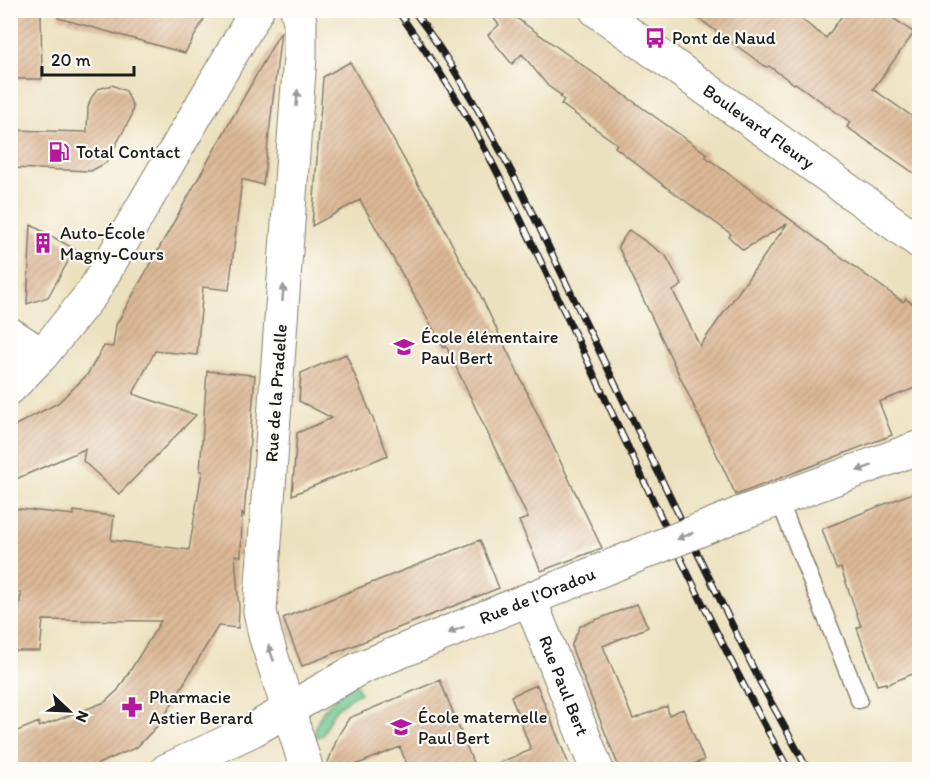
<svg xmlns="http://www.w3.org/2000/svg" width="930" height="780" font-family="Itim,sans-serif">
<style>
.green{fill:#70c990;stroke:#467256;stroke-width:1.5}
.building{fill:url(#building-hatch)}
.lines{fill:none;stroke-linecap:round;stroke-linejoin:round}
.lane-casing{stroke:#847e6d;stroke-width:19}
.street-casing{stroke:#847e6d;stroke-width:35}
.primary-casing{stroke:#847e6d;stroke-width:35}
.lane{stroke:#fff;stroke-width:16}
.street{stroke:#fff;stroke-width:33}
.primary{stroke:#fff;stroke-width:33}
.rail-casing{stroke:#1c1c1c;stroke-width:7}
.rail{stroke:#fdfcf7;stroke-width:4.5;stroke-dasharray:14;stroke-linecap:butt}
.street-bridge-casing{stroke:#847e6d;stroke-width:35;stroke-linecap:butt}
.street-bridge{stroke:#fff;stroke-width:33}
.oneway{fill:#999}
.labels{text-anchor:middle;stroke-width:4.5;stroke-linejoin:round;paint-order:stroke}
.poi-label{font-size:18px;fill:#1c1c1c;stroke:#fdfcf7;text-anchor:start}
.street-label{font-size:18px;fill:#1c1c1c;stroke:#fdfcf7}
</style>
<defs>
<pattern id="building-hatch" width="6" height="6" patternUnits="userSpaceOnUse" patternTransform="scale(1.5)"><rect width="6" height="6" fill="#dcb895"/><path d="M-1 1l2-2M0 6l6-6M5 7l2-2" fill="none" stroke="#bc9e80"/></pattern>
</defs>
<rect width="100%" height="100%" fill="#fdfcf7"/>
<filter id="ink" filterUnits="userSpaceOnUse"><feTurbulence type="fractalNoise" baseFrequency=".0167" numOctaves="2"/><feDisplacementMap in="SourceGraphic" scale="12" xChannelSelector="R" yChannelSelector="G"/><feConvolveMatrix kernelMatrix="1 2 1 2 8 2 1 2 1" color-interpolation-filters="sRGB"/></filter>
<filter id="wash" filterUnits="userSpaceOnUse"><feTurbulence type="fractalNoise" baseFrequency=".008" numOctaves="4" result="noise"/><feDisplacementMap in="SourceGraphic" scale="24" xChannelSelector="R" yChannelSelector="G"/><feGaussianBlur stdDeviation="1.35" result="paint"/><feColorMatrix in="noise" values="0 0 0 0 0 0 0 0 0 0 0 0 0 0 0 0 0 1.4 0 .05"/><feComposite in="paint" operator="in"/></filter>
<g filter="url(#wash)">
<rect width="100%" height="100%" fill="#ece1be"/>
<path class="green" d="M355,681l5,12c-22,11 -29,18 -37,42l-9,3c2,-28 22,-40 41,-57z"/>
<g id="blocks">
<path class="building" d="M10,10h31l1,69h-32z
M59,10h150l-24,43 -127,-35z
M487,10h18l202,144 -1,3 131,97 66,48 3,-3 14,11v76l-41,16 13,33 -156,60 -118,-249 11,-16 37,26 16,29 -9,6 27,55 87,-122 -44,26 -14,-13 2,-3 -69,-50 -47,-37 2,-3 -56,-40 3,-4 -4,-3 2,-1 -14,-10 -26,-32 -10,10 -24,-29 11,-10z
M687,10h102l37,28 20,-28h36l32,23 -41,56 47,33v55l-73,-50 3,-5 -55,-39 -1,1 -25,-18 -3,1z
M281,31l-18,154 -21,-6 -13,111 -26,-3 -6,68 -42,-4 -22,43 63,21 -77,79 -36,-33 2,-12 -69,30 1,-14 -7,-1v-36l48,-25 29,-28 17,-29 9,1 3,-22z
M350,62l69,124 13,18 32,64 12,18 126,262 -61,23 -22,-50 9,-3 -82,-172 -2,2 -84,-148 -48,26 11,-149z
M112,85l14,6 7,16 -2,10 -25,46 -15,8 -80,-3 -1,-38 77,2 1,-25 3,-9 7,-9z
M31,225l44,24 -27,48 -21,7z
M346,354l42,101 -96,40 5,-62 35,-15 -33,-17 2,-28z
M207,371l48,4 -11,141 -2,-4 -1,44 -6,-1 4,54 -1,19 -20,-2 -57,96 -24,25 -53,23h-74v-36l29,-12v5l66,-25 13,-12 43,-69 -118,-1 -3,31h-26l7,-58 -11,-1v-66l2,-18 62,7v-4l40,5 -3,24 78,10 13,-79h-2z
M920,490v181l-34,14v-2l-9,2 -20,-57 4,-2 -20,-58 -5,1 -14,-40z
M480,540l19,48 -197,78 -19,-48z
M637,604l11,23 -45,19 30,73 34,-13 2,9 14,-6 21,51 -25,10h-59l-48,-121v-5l8,-18z
M440,680l36,90h-67l-9,-23 -57,23h-18l13,-34 11,-18z
M537,685l34,85h-86v-2l46,-18 -20,-54z"/>
</g>
</g>
<g filter="url(#ink)">
<use href="#blocks" fill-opacity="0" stroke="#847e6d" stroke-width="1.5"/>
<g class="lines">
<g class="lane-casing">
<path id="lane" d="M779,500l80,200"/>
</g>
<g class="street-casing">
<g id="street">
<path d="M297,10l3,11v36l-40,554 5,24 42,135"/>
<path d="M10,334l32,21"/>
<path d="M739,514l181,-67"/>
<path id="s1" d="M530,600l67,170"/>
<path id="s2" d="M167,770l86,-40 107,-62 256,-104"/>
</g>
</g>
<g class="primary-casing">
<g id="primary">
<path id="s3" d="M596,10l324,232"/>
<path d="M10,388l32,-33 51,-63 164,-282"/>
</g>
</g>
<use href="#lane" class="lane"/>
<use href="#street" class="street"/>
<use href="#primary" class="primary"/>
<g class="rail-casing">
<path id="rail" d="M397,10c30,42 59,85 83,130 37,67 68,138 101,207 67,142 132,286 208,423
M413,10c42,56 75,116 107,178l240,494 48,88"/>
</g>
<use href="#rail" class="rail"/>
<g class="street-bridge-casing">
<path id="street-bridge" d="M616,564l123,-50"/>
</g>
<use href="#street-bridge" class="street-bridge"/>
</g>
<defs><path id="oneway-solid" d="M-6-.8H1V-3.2L6.5 0L1 3.2V.8H-6Z" transform="scale(1.5)"/></defs>
<g class="oneway">
<use href="#oneway-solid" transform="translate(297 98) rotate(-86)"/>
<use href="#oneway-solid" transform="translate(283 293) rotate(-86)"/>
<use href="#oneway-solid" transform="translate(865 468) rotate(159)"/>
<use href="#oneway-solid" transform="translate(685 536) rotate(158)"/>
<use href="#oneway-solid" transform="translate(456 630) rotate(158)"/>
<use href="#oneway-solid" transform="translate(271 653) rotate(-109)"/>
</g>
</g>
<defs>
<g id="bus-bare" transform="scale(1.62)"><path d="M-5-6H5V4H4V6H2V4H-2V6H-4V4H-5ZM-3.5-4V0h7V-4ZM-3.5 1.2v1.5H-2V1.2ZM2 1.2v1.5H3.5V1.2Z" fill="#b5179e" stroke="#fdfcf7" stroke-width="2.5" paint-order="stroke"/></g>
<g id="fuel-bare" transform="scale(1.62)"><path d="M-5.5-6h7V0h2V4h1.3V-2.5L3-4.5l.8-.8L6-3V5H2.5V1h-1V6h-7ZM-4.2-4.7v3.2H.2V-4.7Z" fill="#b5179e" stroke="#fdfcf7" stroke-width="2.5" paint-order="stroke"/></g>
<g id="building-bare" transform="scale(1.62)"><path d="M-4-6H4V6H1V3H-1V6H-4ZM-2.5-4.3h1.7v1.8h-1.7ZM.8-4.3h1.7v1.8H.8ZM-2.5-1h1.7V.8h-1.7ZM.8-1h1.7V.8H.8Z" fill="#b5179e" stroke="#fdfcf7" stroke-width="2.5" paint-order="stroke"/></g>
<g id="school-bare" transform="scale(1.62)"><path d="M0-5L7-2L0 1L-7-2ZM-4 1L0 2.5L4 1V4Q0 6-4 4Z" fill="#b5179e" stroke="#fdfcf7" stroke-width="2.5" paint-order="stroke"/></g>
<g id="pharmacy-bare" transform="scale(1.62)"><path d="M-2-6h4v4h4v4h-4v4h-4v-4h-4v-4h4Z" fill="#b5179e" stroke="#fdfcf7" stroke-width="2.5" paint-order="stroke"/></g>
</defs>
<g fill-rule="evenodd">
<use href="#bus-bare" x="655" y="38"/>
<use href="#fuel-bare" x="59" y="152"/>
<use href="#building-bare" x="43" y="243"/>
<use href="#school-bare" x="404" y="347"/>
<use href="#pharmacy-bare" x="132" y="707"/>
<use href="#school-bare" x="401" y="727"/>
</g>
<g class="labels">
<g class="poi-label">
<text x="672" y="44">Pont de Naud</text>
<text x="76" y="158">Total Contact</text>
<text x="60" y="239">Auto-École<tspan x="60" dy="21">Magny-Cours</tspan></text>
<text x="421" y="343">École élémentaire<tspan x="421" dy="21">Paul Bert</tspan></text>
<text x="149" y="703">Pharmacie<tspan x="149" dy="21">Astier Berard</tspan></text>
<text x="418" y="723">École maternelle<tspan x="418" dy="21">Paul Bert</tspan></text>
</g>
<g class="street-label">
<text dy="6" stroke="none"><textPath href="#s3" startOffset="200">Boulevard Fleury</textPath></text>
<text transform="translate(276 393) rotate(-86)" y="6">Rue de la Pradelle</text>
<text dy="6" stroke="none"><textPath href="#s2" startOffset="410">Rue de l'Oradou</textPath></text>
<text dy="6" stroke="none"><textPath href="#s1" startOffset="92">Rue Paul Bert</textPath></text>
</g>
</g>
<rect width="930" height="780" fill="none" stroke="#fdfcf7" stroke-width="36"/>
<g transform="translate(69 711) rotate(113)" stroke="#fdfcf7" stroke-width="4.5" paint-order="stroke">
<path d="M0-4.5L10 22L0 15L-10 22Z" fill="#1c1c1c"/>
<text y="-9" font-size="16" font-weight="bold" text-anchor="middle" fill="#1c1c1c">N</text>
</g>
<path d="M42 66v9h92v-9" fill="none" stroke="#1c1c1c" stroke-width="3"/>
<text x="51" y="66" font-size="18" fill="#1c1c1c" stroke="#fdfcf7" stroke-width="4.5" paint-order="stroke">20 m</text>
</svg>
